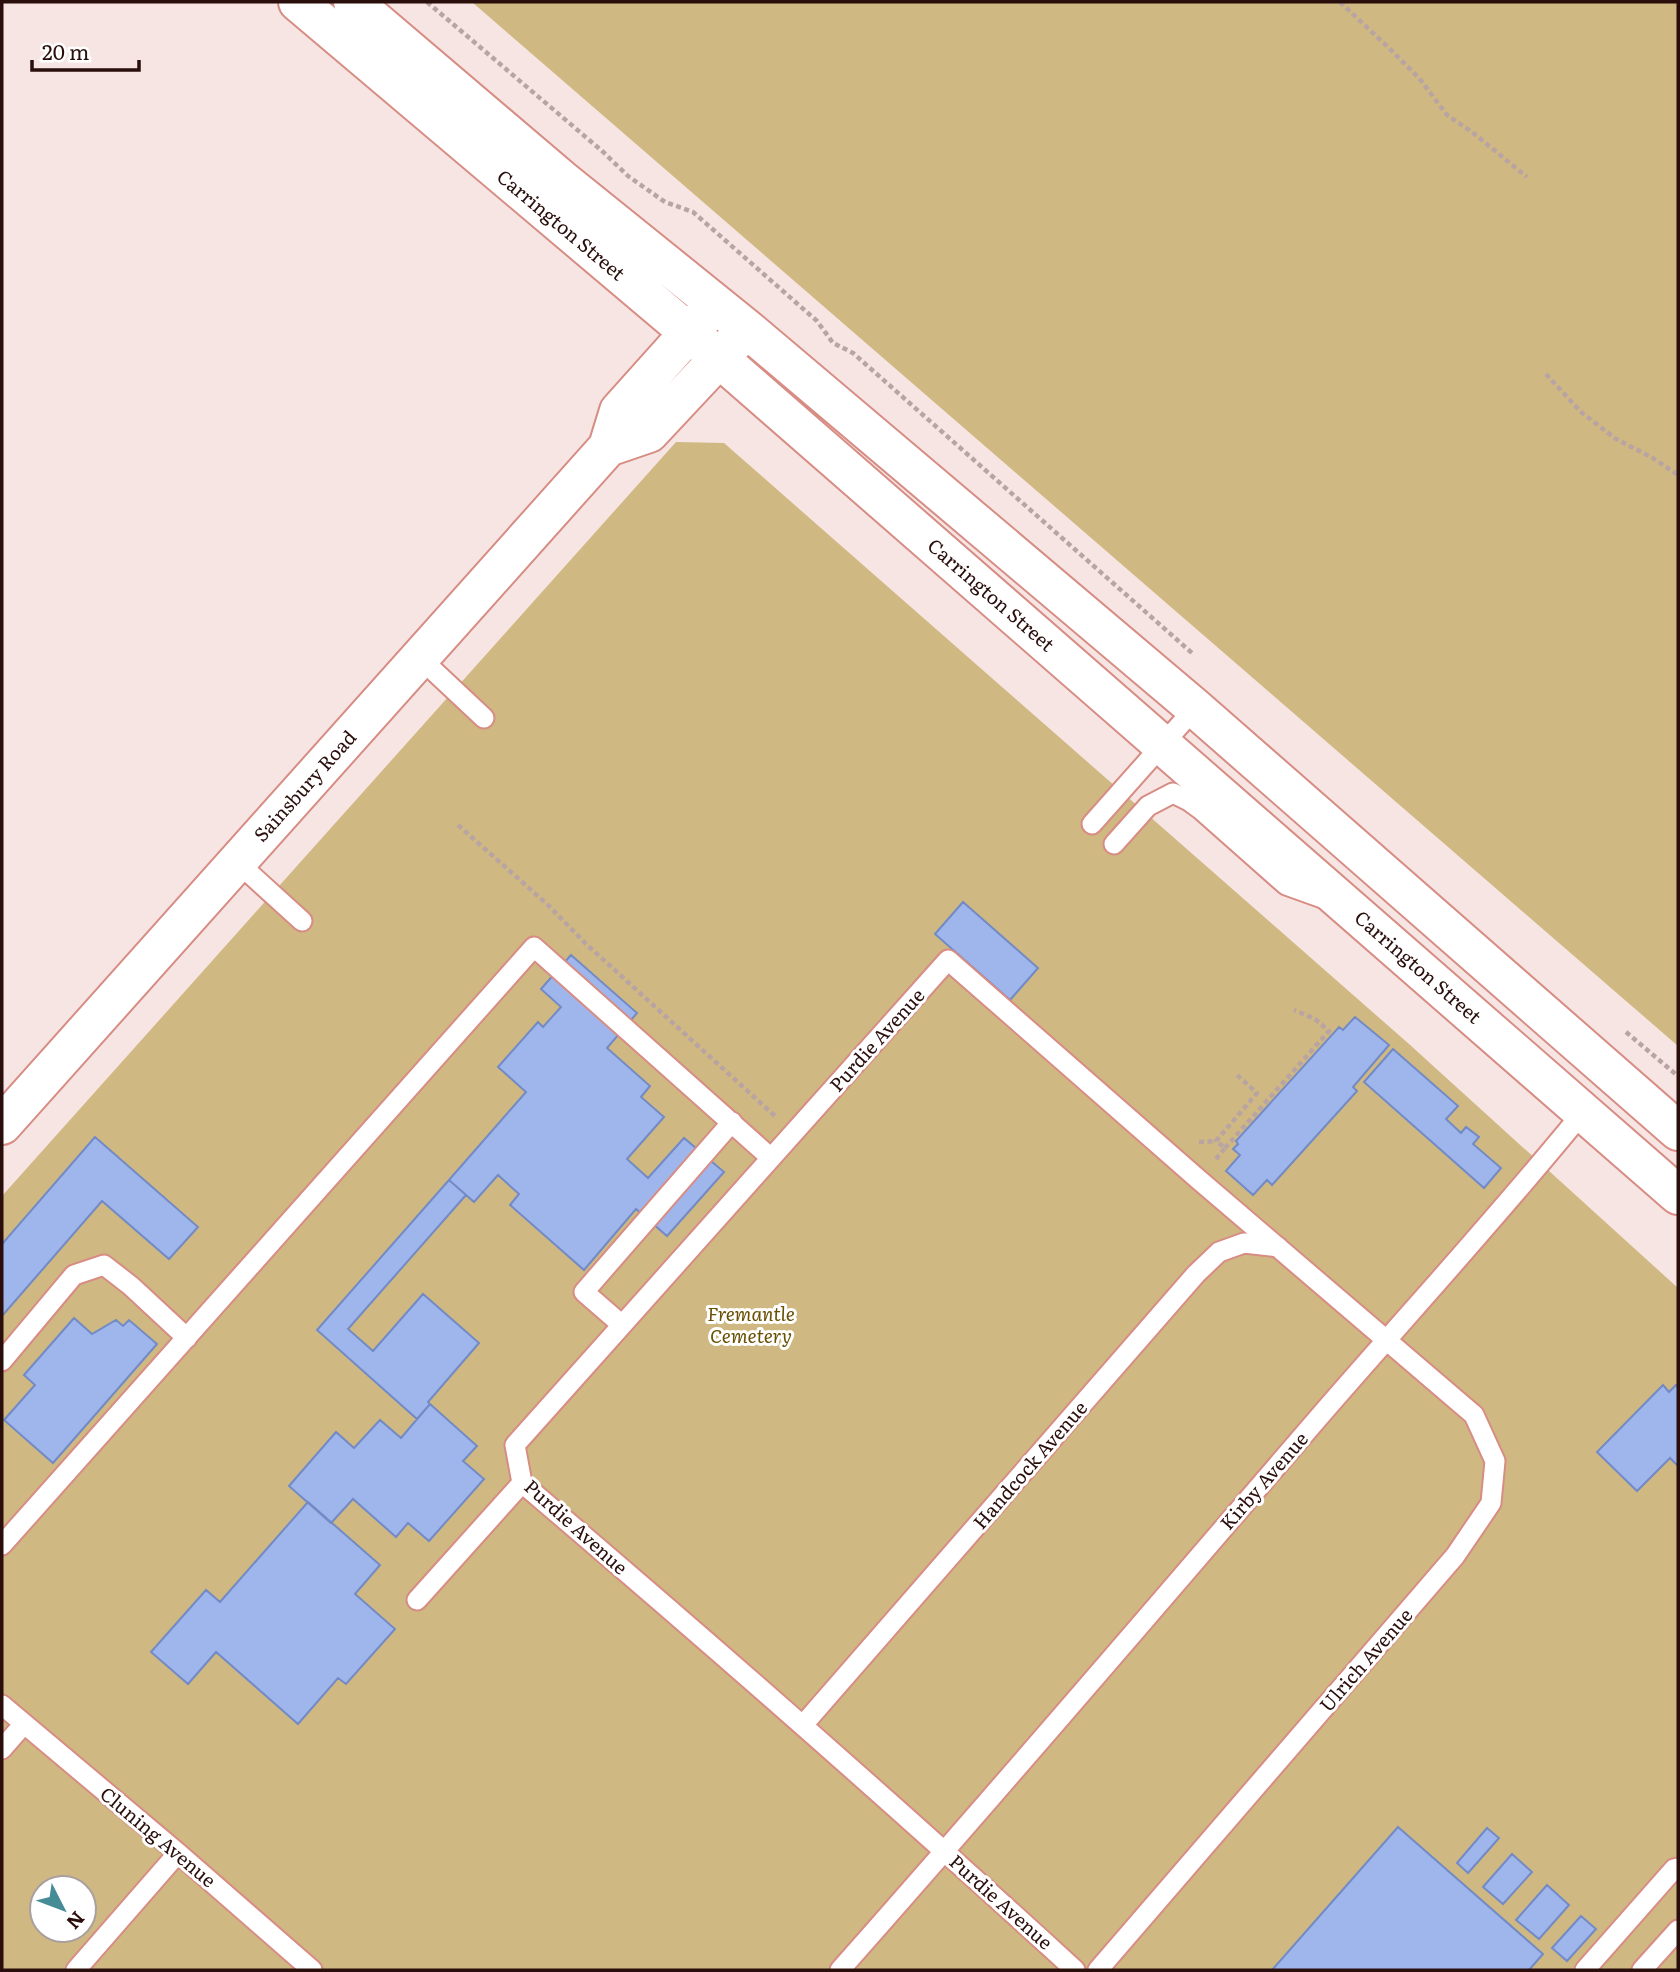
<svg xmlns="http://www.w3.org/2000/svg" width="1680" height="1972" font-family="Literata,serif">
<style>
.green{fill:#d0b882;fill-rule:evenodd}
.building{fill:#9fb6ec;stroke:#728ac5;stroke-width:2}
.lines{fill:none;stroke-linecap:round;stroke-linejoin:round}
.lane-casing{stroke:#d78c84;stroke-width:23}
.secondary-casing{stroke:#d78c84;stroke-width:42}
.path{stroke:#b8a4a2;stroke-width:4.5;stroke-dasharray:5 3.5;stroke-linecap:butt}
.lane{stroke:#fff;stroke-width:19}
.secondary{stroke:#fff;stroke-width:38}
.labels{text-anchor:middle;stroke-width:6;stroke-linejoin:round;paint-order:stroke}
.street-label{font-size:19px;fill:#290e0c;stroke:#fff}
.park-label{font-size:19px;font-style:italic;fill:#684f03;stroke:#fff}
</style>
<rect width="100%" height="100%" fill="#f6e5e3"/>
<path class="green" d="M472,2h1206v1044z
M676,442l48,1 685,601 269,244v682h-1676v-774zM42,1888h42v42h-42z"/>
<path class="building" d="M963,902l75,66 -28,32 -75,-66z
M571,955l66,58 -30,35 43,38 -9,11 23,20 -37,42 21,19 36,-40 40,34 -57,64 -31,-27 -52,61 -74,-65 9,-11 -21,-19 -24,27 -25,-22 77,-88 -28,-25 40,-45 5,5 18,-20 -20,-18z
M1355,1017l34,28 -36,42 4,4 -85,94 -5,-5 -14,15 -27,-24 14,-16 -7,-6 5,-5 -2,-3 103,-114 4,3z
M1393,1049l65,57 -12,13 15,14 5,-6 13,10 -6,7 28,24 -17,20 -120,-106z
M95,1137l103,90 -29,32 -67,-58 -100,115v-72z
M449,1180l17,15 -118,134 25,22 50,-57 56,49 -51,59 2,2 -13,15 -100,-89z
M74,1318l18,16 24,-14 7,6 6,-6 28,24 -104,119 -49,-43 31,-35 -11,-10z
M1663,1385l6,7 7,-7 2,2v79l-8,-8 -33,33 -40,-39z
M430,1404l47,42 -14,15 21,18 -55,62 -21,-18 -12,14 -43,-38 -22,24 -42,-37 47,-54 18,16 26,-28 21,18z
M308,1502l72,63 -25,29 40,35 -49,55 -8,-6 -40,46 -82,-72 -28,32 -37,-32 55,-62 14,12z
M1398,1827l145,127 -14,16h-257z
M1487,1828l12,10 -31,35 -11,-10z
M1512,1854l20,18 -29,32 -20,-17z
M1547,1885l22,20 -30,34 -23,-19z
M1581,1916l15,13 -29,32 -15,-13z"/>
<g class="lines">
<g class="lane-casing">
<path id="lane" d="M420,658l64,60
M1092,824l103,-116
M1114,844l34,-38 25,-13 16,8 11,8 86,76 39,14
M237,862l65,59
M622,1325l-38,-33 148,-170
M2,1361l72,-86 30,-10 27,21 56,52
M2,1545l532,-598 237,211
M417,1600l105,-117
M2,1705l176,148 134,117
M803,1725l393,-451 23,-22 25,-9 34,4
M2,1749l21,-24
M76,1970l102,-117
M840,1970c164,-185 324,-373 486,-561 86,-99 175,-196 257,-297
M1075,1970c-181,-166 -366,-328 -553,-487l-7,-38 433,-485 250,219 276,236 21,46 -4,42 -36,53 -357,414
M1585,1970l89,-101 4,-1
M1642,1970l36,-40"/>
</g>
<g class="secondary-casing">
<path id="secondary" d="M298,2l421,356 959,837
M353,2l208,177 186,150 448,379 483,423
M608,447l41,-14 87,-93
M2,1125l606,-678 11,-36 86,-96"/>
</g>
<path class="path" d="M427,2l174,148 27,26 37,26 28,10 124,109 16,22 20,10 339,300
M1340,2l50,47 29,29 28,37 25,17 55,45
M1546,374l35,38 35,27 35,18 27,18
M458,825l90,80 37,38 190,173
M1626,1032l52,44
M1199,1142l17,-1
M1225,1148l104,-117 -14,-12 -21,-9
M1216,1159l9,-11 -9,-7 41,-48 -21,-19"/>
<use href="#lane" class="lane"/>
<use href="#secondary" class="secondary"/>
</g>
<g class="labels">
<g class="street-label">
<text transform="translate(561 225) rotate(40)" y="7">Carrington Street</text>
<text transform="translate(991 595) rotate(41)" y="7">Carrington Street</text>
<text transform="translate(305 786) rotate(-48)" y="7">Sainsbury Road</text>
<text transform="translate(1418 967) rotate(41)" y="7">Carrington Street</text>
<text transform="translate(877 1040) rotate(-48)" y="7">Purdie Avenue</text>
<text transform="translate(1030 1465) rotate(-49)" y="7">Handcock Avenue</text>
<text transform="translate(1264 1481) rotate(-49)" y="7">Kirby Avenue</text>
<text transform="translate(576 1527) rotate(42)" y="7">Purdie Avenue</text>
<text transform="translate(1366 1660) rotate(-49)" y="7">Ulrich Avenue</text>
<text transform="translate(158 1837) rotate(40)" y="7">Cluning Avenue</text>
<text transform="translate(1001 1902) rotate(42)" y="7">Purdie Avenue</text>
</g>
<g class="park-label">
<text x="751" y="1321">Fremantle<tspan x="751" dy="22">Cemetery</tspan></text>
</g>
</g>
<rect width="1680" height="1972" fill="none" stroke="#290e0c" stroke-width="7"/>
<g transform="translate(63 1909) rotate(132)"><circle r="33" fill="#ffffff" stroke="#a99f9e" stroke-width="2"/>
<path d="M0-5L12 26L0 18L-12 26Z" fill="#468c96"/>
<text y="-10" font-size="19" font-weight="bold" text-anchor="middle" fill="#290e0c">N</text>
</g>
<path d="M32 60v10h107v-10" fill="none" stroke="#290e0c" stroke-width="3.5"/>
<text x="42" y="60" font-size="21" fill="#290e0c" stroke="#ffffff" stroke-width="5" paint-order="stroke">20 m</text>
</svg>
